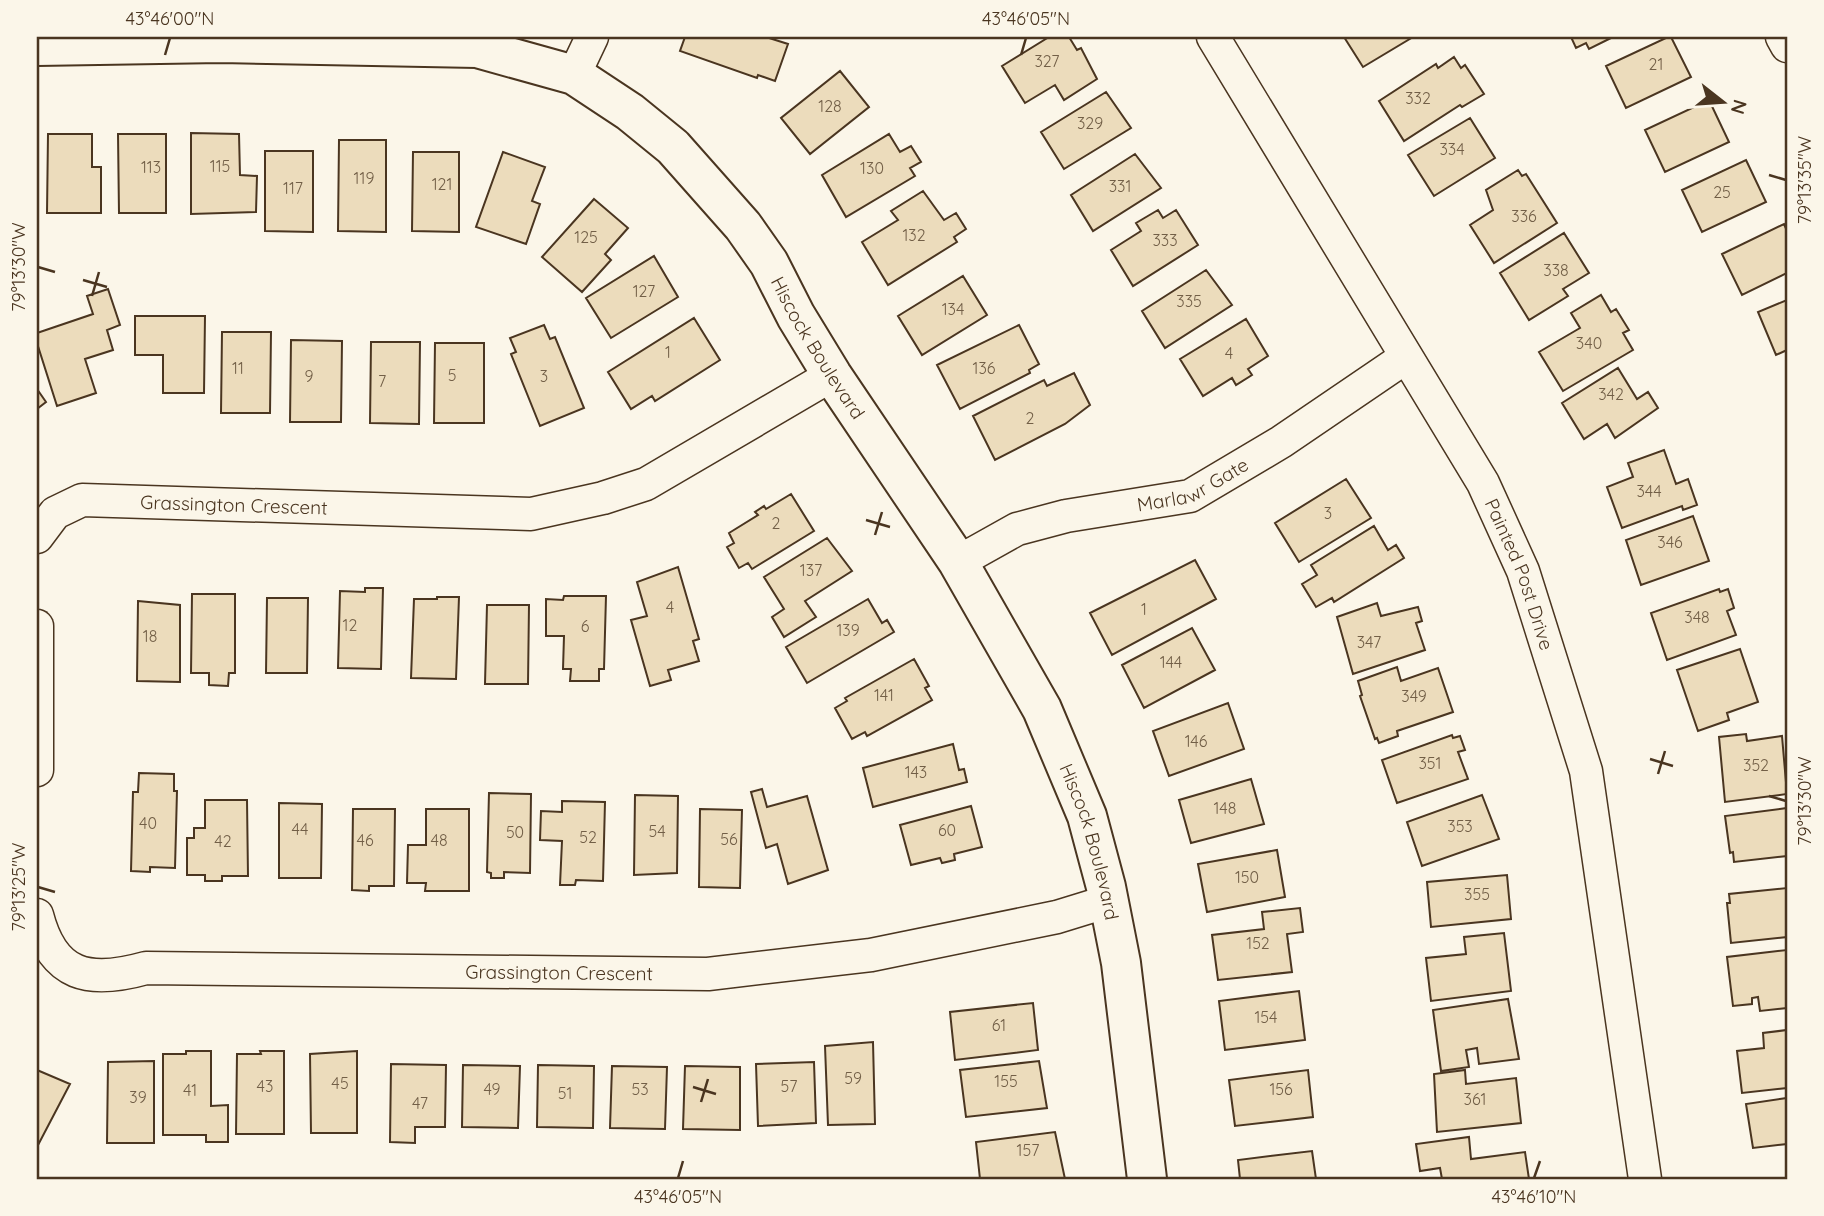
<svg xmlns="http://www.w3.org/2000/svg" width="1824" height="1216" font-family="Quicksand,sans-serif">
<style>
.building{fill:#ecdcbc;stroke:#4a3520;stroke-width:2}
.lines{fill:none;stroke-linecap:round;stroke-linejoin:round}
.street-casing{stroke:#4a3520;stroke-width:35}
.secondary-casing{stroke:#4a3520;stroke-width:42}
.street{stroke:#fbf6e9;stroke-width:32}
.secondary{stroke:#fbf6e9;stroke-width:38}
.ticks{fill:none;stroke:#4a3520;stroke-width:2.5}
.labels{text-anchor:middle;stroke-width:5;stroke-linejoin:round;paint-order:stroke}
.number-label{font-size:16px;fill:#725f47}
.street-label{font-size:19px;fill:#4a3520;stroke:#fbf6e9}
.neatline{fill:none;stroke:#4a3520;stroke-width:2.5}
.ticks-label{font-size:18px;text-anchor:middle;fill:#4a3520}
</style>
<rect width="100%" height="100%" fill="#fbf6e9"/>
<path class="building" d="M685,37h81l22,7 -13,37 -17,-6 -1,3 -77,-27z
M1049,37h20l8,13 4,-2 16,31 -33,21 -9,-15 -30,18 -23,-37z
M1344,37h69l-50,30z
M1571,37h42l-24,12 -3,-6 -10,5z
M1668,37h3l20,40 -65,31 -20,-42z
M1454,57l7,11 4,-3 19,29 -22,13 -2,-2 -56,36 -25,-40 57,-37 2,4z
M840,71l29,36 -59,47 -29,-36z
M1106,92l25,36 -67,41 -23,-37z
M1709,100l20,42 -64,30 -20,-42z
M1470,118l25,40 -61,38 -26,-41z
M191,133l48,1 1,41 17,1 -1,36 -65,2z
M48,134h44v33h9v46h-54z
M118,134h48v79h-47z
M889,134l11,18 11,-6 10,16 -11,6 5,8 -69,41 -24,-42z
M339,140h47v92l-48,-1z
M265,151h48v81l-48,-1z
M413,152h46v80l-47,-1z
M503,152l42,15 -13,34 8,3 -14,40 -50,-17z
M1135,154l26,34 -68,43 -22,-36z
M1746,160l20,42 -64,30 -20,-42z
M1518,170l4,6 4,-2 31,49 -63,40 -24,-38 23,-15 -7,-20z
M923,191l21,29 12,-7 10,16 -12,8 3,5 -69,43 -26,-43 36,-22 -7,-9z
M594,199l34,29 -23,26 6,6 -29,32 -40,-35z
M1158,210l5,8 13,-8 22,35 -65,41 -22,-36 30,-19 -5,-8z
M1784,224l3,7v42l-45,22 -20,-41z
M1564,233l25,40 -26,16 5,7 -39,24 -29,-47z
M654,256l24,41 -67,41 -25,-40z
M1206,270l26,35 -67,43 -23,-37z
M963,276l24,39 -65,40 -24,-39z
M108,289l12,36 -13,5 6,20 -28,9 11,34 -39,13 -20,-63v-10l56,-19 -6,-18z
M1601,295l10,17 5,-3 13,21 -6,3 10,17 -70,41 -24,-39 41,-24 -9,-15z
M1787,300v50l-11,5 -18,-43z
M135,316h70l-1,77h-41v-38h-28z
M694,318l26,42 -65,41 -3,-5 -21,13 -23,-37z
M1246,319l22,37 -20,13 4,6 -16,10 -4,-7 -29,18 -23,-37z
M544,325l6,14 5,-2 29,71 -44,18 -29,-72 5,-2 -6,-14z
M1019,325l20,39 -10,6 1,3 -70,36 -23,-44z
M222,332h49l-1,81h-49z
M291,340l51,1 -1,81h-51z
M371,342h49l-1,82 -49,-1z
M435,343h49v80h-50z
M1618,368l19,31 11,-7 10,16 -43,30 -8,-14 -23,15 -22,-36z
M1074,373l16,32 -25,19 -70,36 -22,-44 71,-36 3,6z
M37,389l9,13 -9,7z
M1664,450l12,34 12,-5 9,26 -14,5 -1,-4 -60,22 -15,-41 26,-10 -5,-14z
M1346,479l25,39 -72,44 -24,-39z
M791,494l23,37 -62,38 -4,-6 -9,5 -12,-21 7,-4 -5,-10 29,-18 -3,-3 9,-6 2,3z
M1693,516l16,45 -68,24 -15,-45z
M1374,526l14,24 8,-5 8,13 -70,44 -2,-4 -16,9 -14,-23 15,-9 -6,-10z
M827,538l25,33 -47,30 11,16 -32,20 -12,-20 12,-8 -20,-32z
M1195,560l21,39 -104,56 -22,-42z
M678,567l21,72 -6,2 6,20 -31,9 3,10 -21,6 -19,-66 16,-4 -10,-34z
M365,588h18l-2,81 -43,-1 2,-77 25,1z
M1719,589l1,3 8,-3 6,19 -7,3 9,24 -69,25 -16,-47z
M192,594h43v79h-6l-1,13 -19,-1v-12h-18z
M564,596h42l-2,73h-5v12h-29l1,-12h-8l1,-33h-18v-37l17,1z
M437,597h22l-3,82 -45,-1 3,-79h23z
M267,598h41l-1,75h-41z
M868,599l14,24 5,-3 7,12 -87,51 -21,-36z
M138,601l42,4v77l-43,-1z
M1377,603l4,13 37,-9 4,14 -6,2 9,27 -72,24 -16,-57z
M487,605h42l-1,79h-43z
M1192,628l23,42 -71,38 -22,-43z
M1740,649l18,53 -31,11 2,7 -31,11 -21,-61z
M914,659l15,27 -4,2 7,12 -65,36 -2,-4 -13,7 -17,-31 12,-7 -2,-3z
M1397,667l4,14 37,-13 15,44 -56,19 1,5 -19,7 -2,-5 -2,1 -15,-43 2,-1 -4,-14z
M1228,703l16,46 -75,27 -16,-45z
M1746,734l1,7 35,-5 5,58 -62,8 -6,-65z
M1452,735l1,3 7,-2 5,14 -7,2 10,27 -71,24 -15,-43z
M953,744l6,26 5,-1 3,13 -94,25 -10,-39z
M139,773l35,1v17h3l-2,77 -25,-1v5l-19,-1 2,-79h5z
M1251,779l13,45 -73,19 -12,-43z
M762,789l5,18 40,-11 21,74 -40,14 -11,-40 -11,4 -15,-56z
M489,793l42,1 -1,79 -26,-1v6h-13v-5l-4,-1z
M635,795l43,1 -1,77 -43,2z
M1482,795l17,44 -77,27 -15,-44z
M205,800h42l1,76h-26v5h-17v-6h-18v-37h7v-10h11z
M562,801l43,1 -2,79 -27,-1 -1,5h-15l2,-44 -22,-1 1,-29 21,1z
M279,803l43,1 -1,74h-42z
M971,806l11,41 -28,7 1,6 -13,3 -2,-5 -29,7 -11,-40z
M1787,808v48l-53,6 -1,-10 -3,1 -5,-37z
M353,809h42l-1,77h-25v5l-17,-1z
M426,809h43v82h-44l1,-8h-19l1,-38h18z
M700,809l42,1 -2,78 -41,-1z
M1277,850l8,47 -78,15 -9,-48z
M1507,875l4,44 -80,8 -4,-45z
M1787,888v49l-56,6 -4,-40h3l-1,-9z
M1300,908l3,24 -16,2 5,38 -74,8 -6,-45 52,-6 -2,-17z
M1504,933l7,58 -80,10 -5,-43 40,-4 -2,-17z
M1787,950v58l-27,3 -2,-14 -6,1v6l-19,2 -6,-49z
M1299,991l6,49 -80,10 -6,-49z
M1508,999l11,60 -40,5 -2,-16 -11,2 3,17 -28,4 -8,-61z
M1033,1003l5,47 -83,10 -5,-48z
M1787,1030v58l-45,5 -5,-42 27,-3 -1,-15z
M873,1042l2,82 -47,1 -3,-79z
M186,1051h25v55l17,-1v37h-22v-7h-43v-81h23z
M260,1051h24v83h-48l1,-80h24z
M357,1051v82h-46l-1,-79z
M154,1061v82h-47l1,-81z
M1039,1061l8,47 -81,9 -6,-47z
M814,1062l2,61 -58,3 -2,-62z
M391,1064l55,1 -1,62h-30v16l-25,-1z
M463,1065l57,1 -2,62 -56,-1z
M538,1065l56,1 -1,62 -56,-1z
M612,1066l55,1 -2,62 -55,-1z
M685,1066l55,1v63l-57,-1z
M37,1070l33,14 -33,63z
M1308,1070l5,47 -78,9 -6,-46z
M1465,1070l1,14 50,-6 5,45 -84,9 -3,-58z
M1787,1098v46l-34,4 -7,-44z
M1055,1132l10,47h-85l-4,-37z
M1469,1137l2,22 54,-7 4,27h-87l-2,-11 -20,3 -4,-27z
M1312,1151l4,28h-76l-2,-19z"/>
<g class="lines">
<g class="street-casing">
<g id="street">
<path id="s1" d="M1213,37l270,446 40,88 63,200 59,408"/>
<path d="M1782,37l5,9"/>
<path d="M574,75l18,-38"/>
<path id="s2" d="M37,537l18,-24 27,-13 449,14 72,-16 43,-14 186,-109"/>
<path id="s3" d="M958,562l59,-33 49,-13 124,-20 91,-54 125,-85"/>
<path d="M37,626v144"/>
<path id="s4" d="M37,915c16,62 52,69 109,53l562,6 163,-19 186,-38 52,-16"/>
</g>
</g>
<g class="secondary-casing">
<g id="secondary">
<path id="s5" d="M37,46l184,-3 256,5 97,27 56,37 43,35 70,79 26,37 27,53 36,59 126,187 84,147 45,107 19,71 15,76 26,216"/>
</g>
</g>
<use href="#street" class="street"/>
<use href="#secondary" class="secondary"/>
</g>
<path class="ticks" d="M165,55l5,-17M1021,55l5,-17M1769,175l17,5M38,267l17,5M83,280l24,7M92,296l7,-24M866,520l24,7M875,535l7,-23M1650,759l23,7M1658,774l7,-23M1769,796l17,5M38,887l17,5M693,1087l23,7M701,1102l7,-23M678,1178l5,-17M1534,1178l6,-17"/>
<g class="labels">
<g class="number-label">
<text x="1047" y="67">327</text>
<text x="1656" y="70">21</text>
<text x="1418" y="104">332</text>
<text x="830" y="112">128</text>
<text x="1090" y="129">329</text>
<text x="1452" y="155">334</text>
<text x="220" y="172">115</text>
<text x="151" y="173">113</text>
<text x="872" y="174">130</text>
<text x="364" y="184">119</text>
<text x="442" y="190">121</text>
<text x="1120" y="192">331</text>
<text x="293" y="194">117</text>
<text x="1722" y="198">25</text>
<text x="1524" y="222">336</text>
<text x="914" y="241">132</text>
<text x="586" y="243">125</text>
<text x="1165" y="246">333</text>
<text x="1556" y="276">338</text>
<text x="644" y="297">127</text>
<text x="1189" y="307">335</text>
<text x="953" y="315">134</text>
<text x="1589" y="349">340</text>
<text x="668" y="358">1</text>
<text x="1229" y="359">4</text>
<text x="238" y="374">11</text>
<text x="984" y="374">136</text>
<text x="452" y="381">5</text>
<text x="309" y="382">9</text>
<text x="544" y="382">3</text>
<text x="382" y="387">7</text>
<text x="1611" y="400">342</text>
<text x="1030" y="424">2</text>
<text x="1649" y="497">344</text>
<text x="1328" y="519">3</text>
<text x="776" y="529">2</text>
<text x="1670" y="548">346</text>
<text x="811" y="576">137</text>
<text x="670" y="613">4</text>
<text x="1144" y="615">1</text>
<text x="1697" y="623">348</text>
<text x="350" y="631">12</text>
<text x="585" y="632">6</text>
<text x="848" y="636">139</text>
<text x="150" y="642">18</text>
<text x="1369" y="648">347</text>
<text x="1171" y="668">144</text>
<text x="884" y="701">141</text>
<text x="1414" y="702">349</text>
<text x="1196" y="747">146</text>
<text x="1430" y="769">351</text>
<text x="1756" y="771">352</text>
<text x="916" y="778">143</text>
<text x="1225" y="814">148</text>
<text x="148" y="829">40</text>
<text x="1460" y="832">353</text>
<text x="300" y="835">44</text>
<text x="947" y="836">60</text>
<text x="657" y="837">54</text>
<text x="515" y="838">50</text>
<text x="588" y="843">52</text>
<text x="729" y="845">56</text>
<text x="365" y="846">46</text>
<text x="439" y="846">48</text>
<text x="223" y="847">42</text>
<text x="1247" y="883">150</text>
<text x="1477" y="900">355</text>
<text x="1258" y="949">152</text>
<text x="1266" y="1023">154</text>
<text x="999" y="1031">61</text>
<text x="853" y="1084">59</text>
<text x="1006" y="1087">155</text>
<text x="340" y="1089">45</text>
<text x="265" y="1092">43</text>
<text x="789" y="1092">57</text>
<text x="492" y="1095">49</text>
<text x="640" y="1095">53</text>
<text x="1281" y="1095">156</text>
<text x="190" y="1096">41</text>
<text x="565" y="1099">51</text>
<text x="138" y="1103">39</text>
<text x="1475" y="1105">361</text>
<text x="420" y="1109">47</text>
<text x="1028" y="1156">157</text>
</g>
<g class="street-label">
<text dy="7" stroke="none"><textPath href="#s5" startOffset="912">Hiscock Boulevard</textPath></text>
<text dy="7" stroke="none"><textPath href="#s3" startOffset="250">Marlawr Gate</textPath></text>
<text dy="7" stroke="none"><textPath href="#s2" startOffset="212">Grassington Crescent</textPath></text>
<text dy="7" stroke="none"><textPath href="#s1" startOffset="620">Painted Post Drive</textPath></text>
<text dy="7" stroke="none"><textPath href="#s5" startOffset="1479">Hiscock Boulevard</textPath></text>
<text dy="7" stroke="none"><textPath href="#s4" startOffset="555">Grassington Crescent</textPath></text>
</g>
</g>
<rect width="1824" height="1216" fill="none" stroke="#fbf6e9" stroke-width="77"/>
<g transform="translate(1723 102) rotate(107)" stroke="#fbf6e9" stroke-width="5" paint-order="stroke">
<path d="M0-5L12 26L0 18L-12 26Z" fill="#4a3520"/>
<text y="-10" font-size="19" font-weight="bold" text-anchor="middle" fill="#4a3520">N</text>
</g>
<rect x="38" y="38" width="1748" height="1140" class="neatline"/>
<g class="ticks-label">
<text x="170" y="25">43°46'00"N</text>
<text x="1026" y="25">43°46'05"N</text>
<text transform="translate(1805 180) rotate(-90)" y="6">79°13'35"W</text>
<text transform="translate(19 267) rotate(-90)" y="6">79°13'30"W</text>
<text transform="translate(1805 801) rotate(-90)" y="6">79°13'30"W</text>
<text transform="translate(19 887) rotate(-90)" y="6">79°13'25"W</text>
<text x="678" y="1203">43°46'05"N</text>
<text x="1534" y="1203">43°46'10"N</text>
</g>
</svg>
